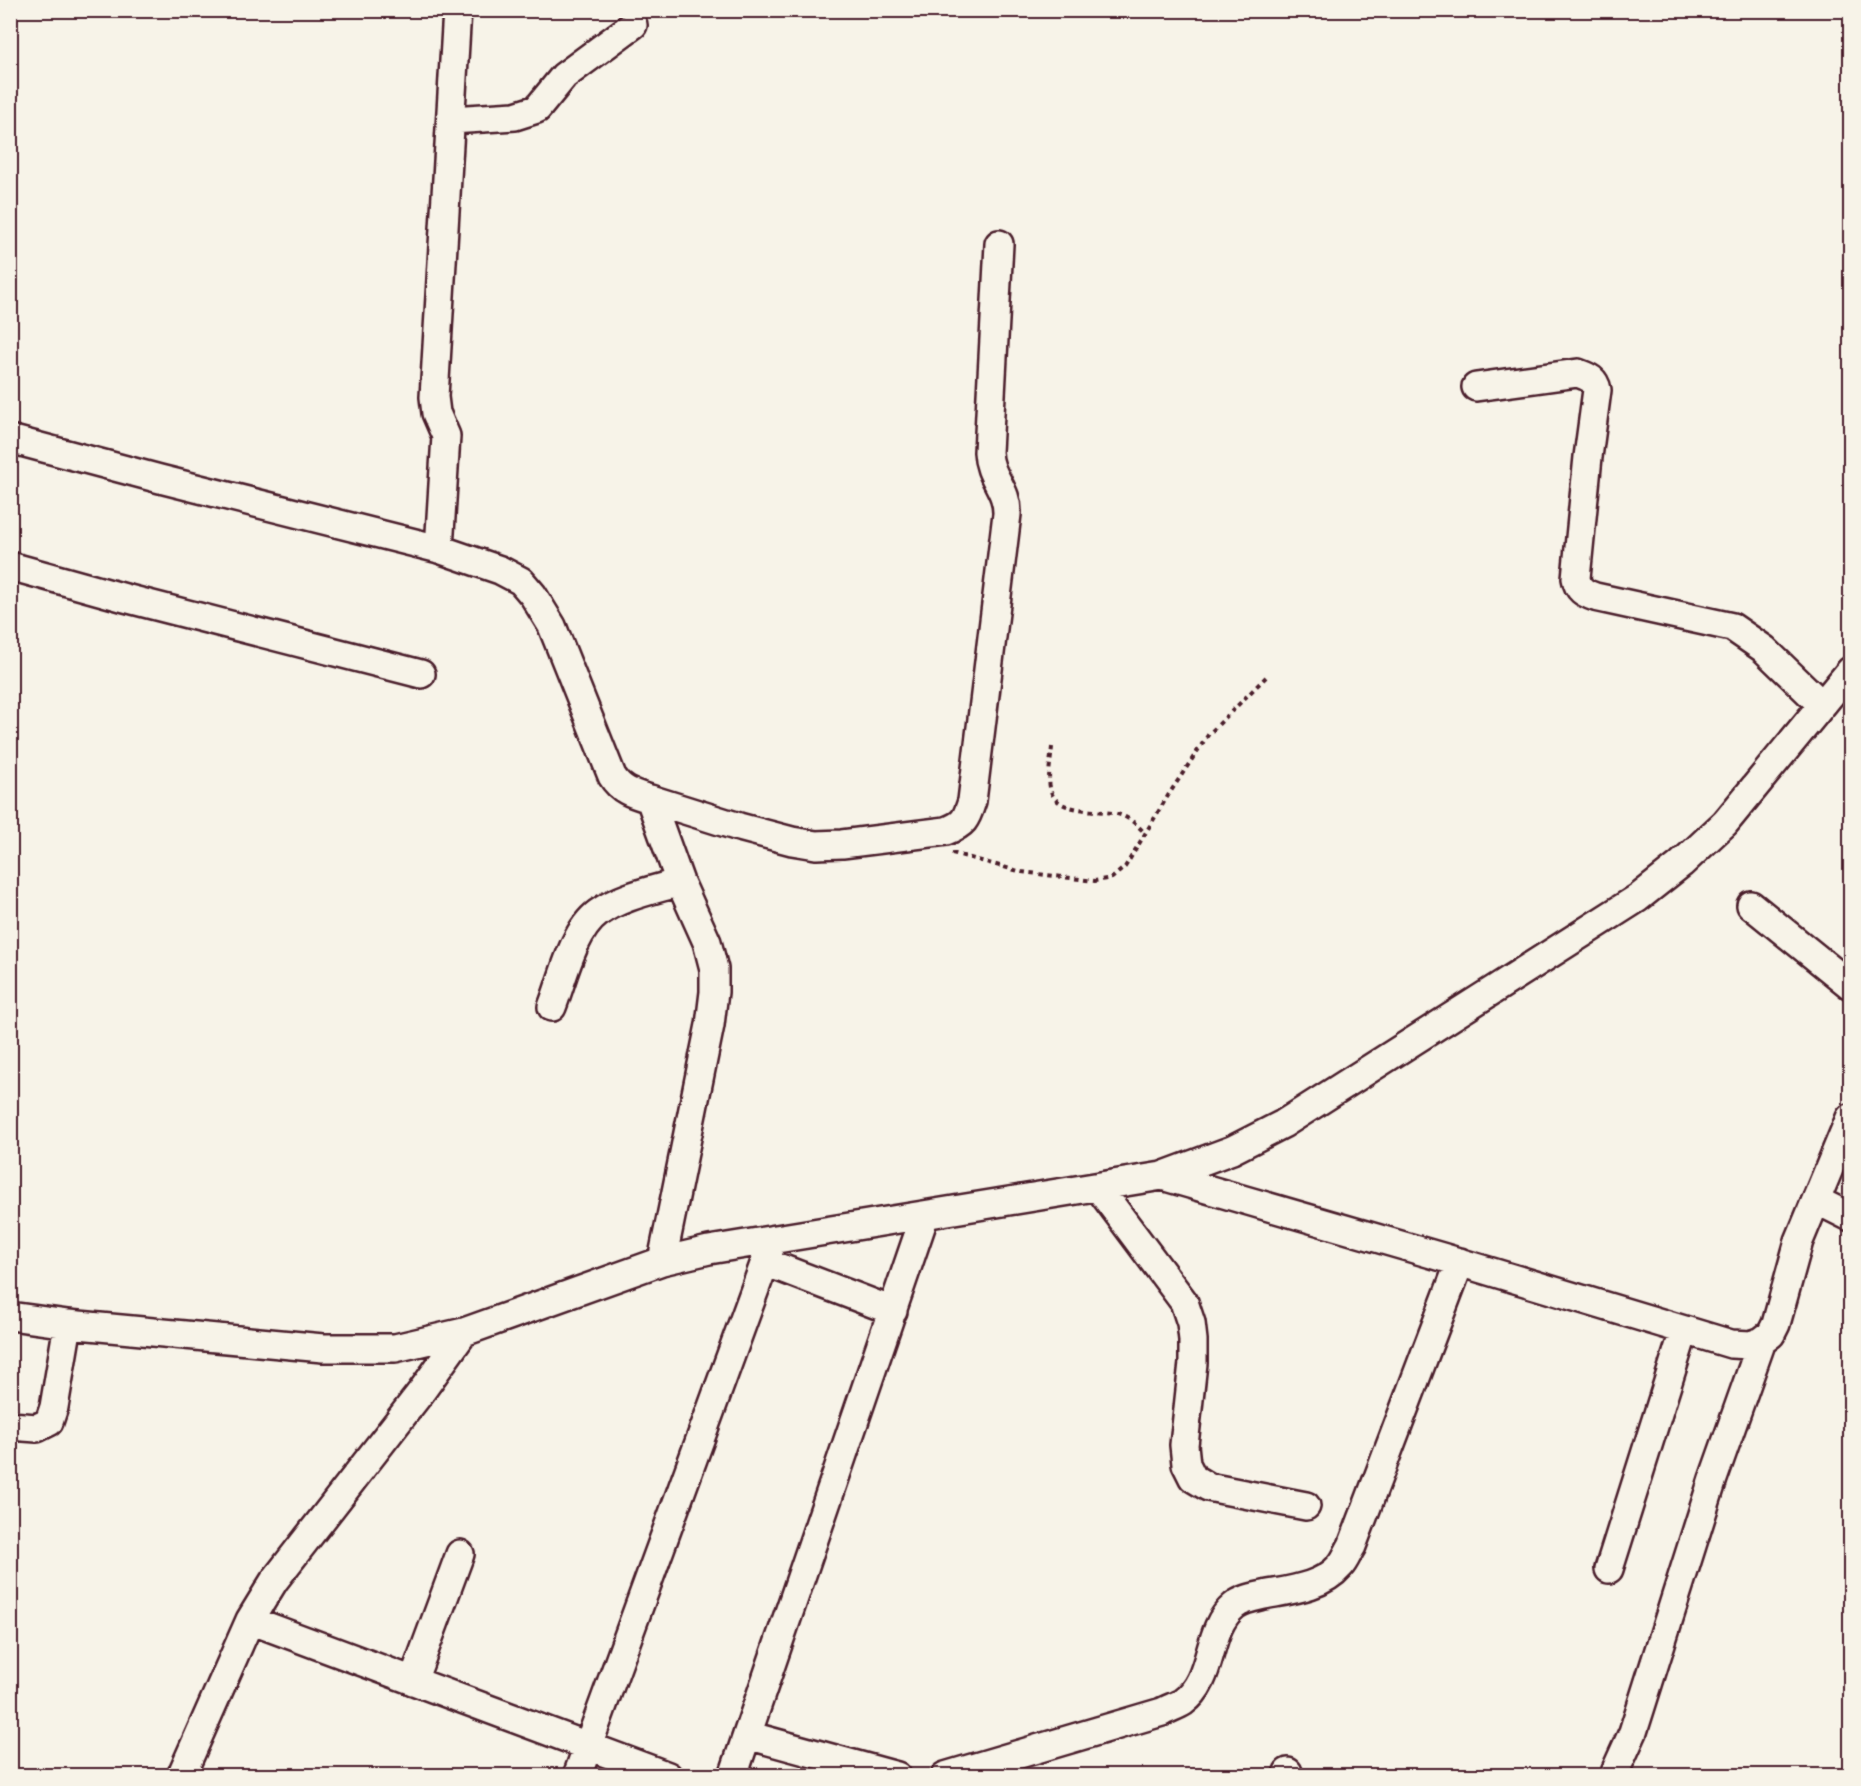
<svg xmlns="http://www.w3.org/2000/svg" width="1861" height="1786" font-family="Mali,sans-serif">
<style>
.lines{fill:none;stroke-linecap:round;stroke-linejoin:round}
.minor-casing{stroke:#4a1f2b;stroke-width:32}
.path{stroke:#4a1f2b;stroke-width:4;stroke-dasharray:4.5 4.5;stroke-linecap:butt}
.minor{stroke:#f7f3e8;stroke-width:27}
</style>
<rect width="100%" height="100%" fill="#f7f3e8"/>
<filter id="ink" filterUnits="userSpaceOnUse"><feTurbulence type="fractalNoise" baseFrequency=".0167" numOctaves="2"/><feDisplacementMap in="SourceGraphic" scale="12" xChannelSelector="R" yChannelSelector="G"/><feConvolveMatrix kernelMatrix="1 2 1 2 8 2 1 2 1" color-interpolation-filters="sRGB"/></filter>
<g filter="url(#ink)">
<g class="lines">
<g class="minor-casing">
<path id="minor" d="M451,120l64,-4 22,-7 27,-33 69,-51
M1476,387l102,-14c11,4 17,6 19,17l-9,67 -12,121c2,12 8,15 19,19l137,30 32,22 58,56
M10,439l150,40 279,70 61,21 21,11 12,14 19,31 60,150c9,15 22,18 38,23l30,83 27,60 7,27v23l-4,33 -48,236
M439,549l7,-113 -10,-23 -2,-16 23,-387
M10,566l115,32 296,76
M650,799l89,28 53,14 24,4 26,-1 104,-13c18,-7 20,-11 26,-30l35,-287c1,-25 -18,-36 -19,-62l11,-208
M1751,905l99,80
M552,1007c11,-28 21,-76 46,-94 23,-17 56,-23 82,-31
M1162,1176l280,81 289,87 20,1 11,-4 9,-7 5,-10 23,-83 51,-123
M1098,1187l86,115 7,21 2,17v23l-9,82 2,19 7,14 15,9 98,19
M1816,1200l34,17
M765,1262l128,49
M10,1316l58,8 255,24h72l69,-16 198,-71 47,-11 453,-74 70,-26 51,-26 355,-226 43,-34 44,-41 125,-152
M10,1426l27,2 12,-6 5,-15 14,-83
M1609,1569l75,-238
M250,1620l418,156
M413,1681l47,-127
M747,1735l150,41
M181,1776l69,-156 24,-39 147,-189 43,-60
M577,1776l196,-536
M733,1776l192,-561
M945,1776l217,-64c7,-4 15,-6 21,-10 32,-23 22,-72 51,-96 8,-7 21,-9 30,-11 26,-5 58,-8 76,-29 5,-5 8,-14 12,-20l108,-284
M1287,1776l1,-4
M1613,1776l20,-44 80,-253 49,-138"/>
</g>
<path class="path" d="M1052,747c-1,14 -6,33 0,47 10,21 52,14 71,22 9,4 15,10 22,17
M952,853l70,19 73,9 17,-3 13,-11 44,-73 39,-59 58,-58"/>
<use href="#minor" class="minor"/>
</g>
</g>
<rect width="1861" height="1786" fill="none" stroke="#f7f3e8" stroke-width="36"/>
<rect x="18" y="18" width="1825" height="1750" fill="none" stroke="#4a1f2b" stroke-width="2" filter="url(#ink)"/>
</svg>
